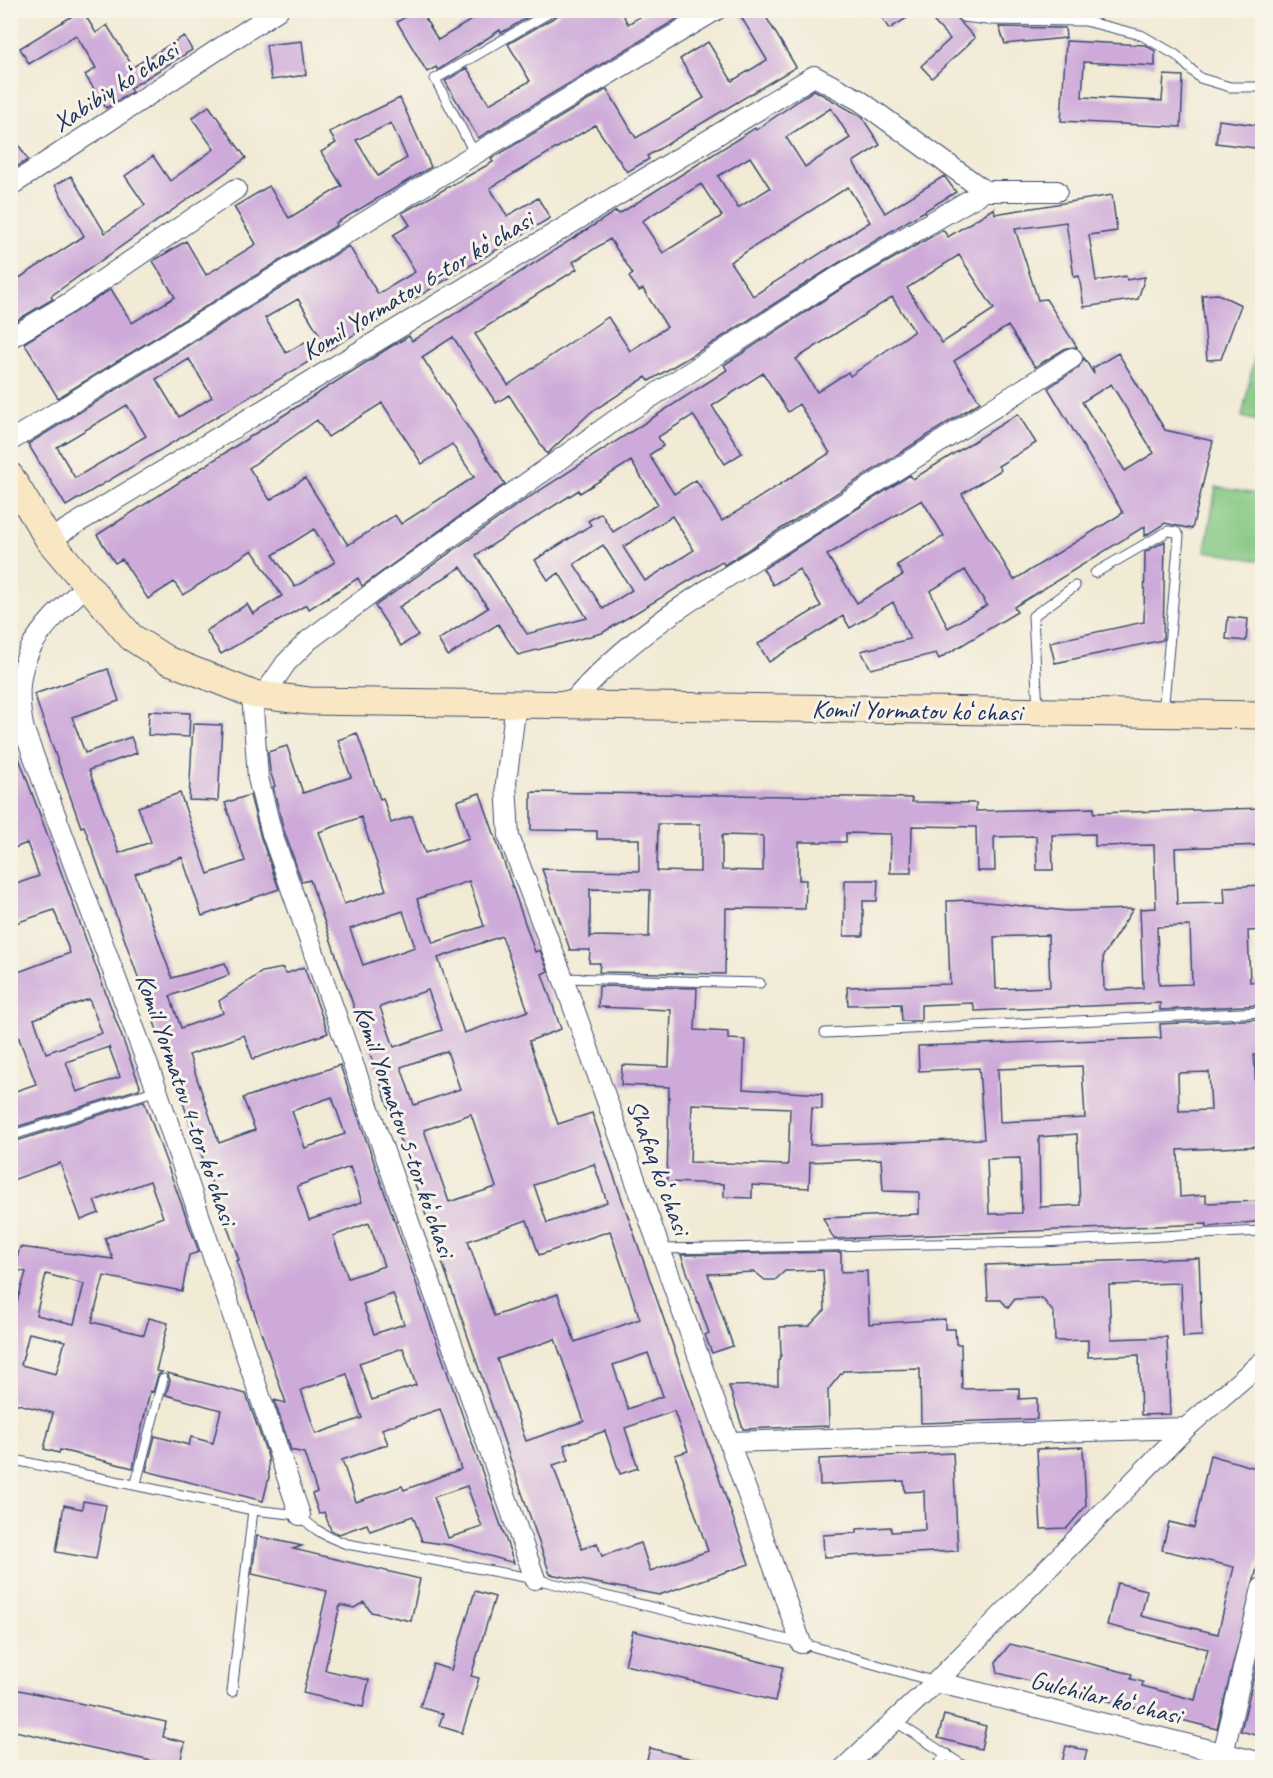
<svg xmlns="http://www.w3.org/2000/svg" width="1273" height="1778" font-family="Caveat,sans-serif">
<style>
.green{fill:#82c781;stroke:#4e7b70;stroke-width:1.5}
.building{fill:#cdaad9;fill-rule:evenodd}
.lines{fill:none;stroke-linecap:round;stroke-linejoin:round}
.lane-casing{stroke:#3b4b70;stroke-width:11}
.street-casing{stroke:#3b4b70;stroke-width:22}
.secondary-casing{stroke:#3b4b70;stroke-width:29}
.lane{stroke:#fff;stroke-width:9}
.street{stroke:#fff;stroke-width:20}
.secondary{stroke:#f9e7c3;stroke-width:27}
.labels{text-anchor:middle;stroke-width:6;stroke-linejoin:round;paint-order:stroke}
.street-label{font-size:26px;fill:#1b2f5e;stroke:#f7f3e8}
</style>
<rect width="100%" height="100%" fill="#f7f3e8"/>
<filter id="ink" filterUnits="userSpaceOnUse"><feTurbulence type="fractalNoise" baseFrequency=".0167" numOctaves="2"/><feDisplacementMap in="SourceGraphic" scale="12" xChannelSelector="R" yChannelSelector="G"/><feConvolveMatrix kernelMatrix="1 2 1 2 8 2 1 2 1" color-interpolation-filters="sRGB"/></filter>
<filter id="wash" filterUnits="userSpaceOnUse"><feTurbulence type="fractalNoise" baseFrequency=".008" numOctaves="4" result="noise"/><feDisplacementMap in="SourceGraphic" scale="24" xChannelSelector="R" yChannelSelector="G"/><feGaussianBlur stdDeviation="1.35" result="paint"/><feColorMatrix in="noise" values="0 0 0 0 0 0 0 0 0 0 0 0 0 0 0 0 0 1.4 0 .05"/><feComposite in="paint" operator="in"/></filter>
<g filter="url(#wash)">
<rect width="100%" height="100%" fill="#f1ead5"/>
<path class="green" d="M1262,321v101l-20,-5z
M1216,487l46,8v66l-57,-10z"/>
<g id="blocks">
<path class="building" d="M82,10l14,23 11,-8 26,42 51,-31 8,14 -62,38 2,4 -26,16 -21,-33 11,-7 -20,-33 -47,29 -9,-16z
M417,10h3l18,30 50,-30h52l-39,23 -1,-3 -62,40 -2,-3 -9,5 -30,-50z
M561,10h59l8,14 23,-14h41l-214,128 -33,-57 22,-13 22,36 41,-23 -22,-37 49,-28z
M737,10h25l34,57 -149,89 2,3 -22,13 -32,-47 -105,63 17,28 31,-18 12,20 -484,288 -38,-62 321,-198 29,48 37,-22 -22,-37 17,-10 -8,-12 91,-51 -2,-3 116,-70 29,49 68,-40 -24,-39 11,-7 17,-10 24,39 35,-21zM298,299l21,35 -33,19 -21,-35zM189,359l23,38 -33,20 -23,-38zM127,405l19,31 -71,42 -18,-31z
M877,10h43l-31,19z
M923,10h26l26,28 -43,40 -11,-12 29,-27z
M999,27l66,1 1,10 -61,6z
M302,41l4,34 -35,5 -5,-35z
M1066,41l79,4 10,6v15l-71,-4 -2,35 80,4 2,-26 19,1 -2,51 -120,-6z
M814,90l48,27 18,28 -27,17 32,51 59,-37 12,16 -121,73 -124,79 -62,37 -3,-4 -55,35 -44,42 -38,-59 -13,8 -43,-66 -31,20 83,127 -143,102 -4,-8 -49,31 -3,-4 -85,49 -15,-23 41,-27 6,10 29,-18 -30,-46 -69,45 -9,-13 -26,17 -26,-40 -7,4 -18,-28 293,-188 19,-11 3,5 204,-130 3,3 136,-86 1,2zM831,108l19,30 -45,29 -19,-30zM750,157l20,31 -32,20 -20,-32zM701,184l21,32 -59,37 -21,-32zM848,187l22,35 -117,74 -23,-34zM610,239l23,35 -4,3 10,14 4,-2 24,38 -37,24 -22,-34 -100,68 -33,-51 102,-65 -4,-7zM382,403l40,61 30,-20 22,33 -73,47 -6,-9 -47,30 -43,-67 -35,22 -21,-32 68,-48 11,17zM314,529l21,33 -40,25 -22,-32z
M400,98l31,69 -95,56 1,2 -279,173 -34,-55 87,-54 21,34 43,-26 -22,-36 33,-20 20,34 50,-31 -22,-37 35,-21 20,32 53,-32 -21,-34 15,-9 -7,-11zM391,123l16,35 -29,18 -22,-36z
M209,106l37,52 -195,138 2,3 -41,24 -2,-39 74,-48 -29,-51 16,-9 34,57 40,-28 -20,-29 28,-20 17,25 44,-32 -22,-31z
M1219,120l44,6v23l-47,-6z
M10,131l18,29 -18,11z
M1112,195l5,36 -28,4 7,46 30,-5 1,4 18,-3 -7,22 -54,8 -5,-31 -5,1 -8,-55 -51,7 23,71 8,-1 31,48 -11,1 -31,19 -27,-41 -54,35 26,41 -256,163 -2,-4 -120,72 -84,22 -20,-31 -50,32 -10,-16 50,-32 -27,-41 -62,40 19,28 -17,11 -26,-40 142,-101 210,-135 -3,-5 123,-80 96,-55 5,7 46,-29 1,6zM959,255l35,54 -52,34 -35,-55zM892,297l22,34 -64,45 -2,-4 -31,20 -21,-33zM763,373l25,39 11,-8 31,49 -108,68 -26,-41 -22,14 -25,-39 14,-9 -5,-9 35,-22 32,49 17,-11 -30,-47zM631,461l27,43 -45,28 -12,-19 -13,8 3,4 -56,35 13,20 11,-7 28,45 -60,16 -51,-79 103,-65 1,3zM672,516l22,34 -49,31 -22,-34zM603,545l29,45 -29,19 -29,-45z
M1218,294l23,11 -20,54 -14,1 -5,-65z
M1118,353l47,77 48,11 -21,88 -27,-6 -20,13v-10l-131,81 3,5 -78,47 -3,-6 -65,16 -10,-18 49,-12 -17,-37 -43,26 -7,-12 -74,46 -11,-18 63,-38 -22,-37 -26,16 -10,-16 147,-94 3,4 105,-65 18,29 -38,23 3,4 -39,24 52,86 109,-67 -75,-125 30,-20 6,-10 10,16 -1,-6zM1111,384l43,69 -29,18 -43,-69zM922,500l22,36 -47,29 6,10 -46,28 -30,-48zM965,570l22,35 -39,23 -18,-37z
M1165,541l-2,99 -108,23 -5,-21 94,-20 1,-70z
M1228,617l20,2 -2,22 -20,-2z
M108,669l11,32 -47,16 13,36 46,-16 6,16 -48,17 30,83 32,-11 -13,-35 42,-14 28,81 37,-13 -20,-58 25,-8 11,43 18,51 -77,27 -20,-59 -47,17 37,104 53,-15 4,12 -59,21 11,32 42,-15 -4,-12 43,-29 21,-4 2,6 19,-7 24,66 -75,26 -9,-24 -55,20 30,88 36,-13 -12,-32 97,-33 174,498 -64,-18 -28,-4 -9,-25 -43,15 -3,-7 -28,10 -8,-4 -7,-18 -5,2 -7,-20 5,-2 -13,-39 -13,-3 -17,-50 12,3 -46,-131 -4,-11 3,-1 -17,-48 -138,-386 -3,1 -47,-133zM332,1097l13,37 -40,14 -13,-37zM350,1167l12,35 -53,18 -12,-34zM369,1223l15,43 -36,12 -15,-42zM393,1294l11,30 -30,10 -11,-30zM403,1348l13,37 -44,15 -13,-37zM347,1374l15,44 -46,16 -15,-44zM440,1409l21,60 -57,21 -2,-4 -46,16 -14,-42 46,-16 -6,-15zM467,1486l15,41 -34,11 -14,-41z
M149,711l41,2 -1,24 -41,-2z
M193,724l29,1 -4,76 -29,-1z
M357,733l23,66 3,-1 8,25 21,-7 13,37 44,-15 -12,-37 23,-8 55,159 5,-2 8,21 -6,3 19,55 -32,12 29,83 34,-11 157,451 -90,31 -109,-21 -240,-694 -8,2 -18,-51 -11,-44 2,-1 -5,-15 -2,-19 19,-6 16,47 48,-16 -13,-37zM361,817l25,73 -42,14 -25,-72zM469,881l15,45 -51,17 -16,-44zM403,911l12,36 -52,18 -13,-36zM502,936l26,75 -64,22 -26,-75zM428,990l14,40 -48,17 -14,-40zM447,1051l13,38 -46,16 -13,-38zM471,1114l25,73 -47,15 -25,-72zM594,1164l13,38 -60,21 -13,-38zM527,1220l12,35 71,-24 30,88 -65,23 -17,-48 -64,22 -26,-75zM555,1339l29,82 -58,20 -29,-82zM648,1353l15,43 -35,13 -15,-44zM674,1411l14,40 -13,4 33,96 -58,20 -9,-28 -39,13 -5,-13 -15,6 -29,-84 16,-5 -5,-15 41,-14 15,43 18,-6 -13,-40z
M12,739l128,347 -1,3 -129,40v-36l26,-9 -26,-70v-39l60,-22 -16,-43 -44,15v-39l29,-10 -12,-33 -17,7v-29l8,-3 -8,-20zM89,999l13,34 -56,20 -12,-34zM109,1047l11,30 -43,15 -11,-30z
M531,792l381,6v4l64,1v8l118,-3v5l169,-5v37l-88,3 2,56 48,-1 -1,-16 39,-2v45l-15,1 2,51 13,-1v24l-103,5v-7l-185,8 -2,-8 -52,2v16h-19l-1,-17 -53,1 -1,-18 103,-3 -3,-83 22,-1 98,11 66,-2 -30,47 1,34 39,-2 -3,-79 16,-1 -2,-63 -59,1v-12l-43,1 1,35h-16l-1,-34 -42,1 1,34h-18l-1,-44 -64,-1 -1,47h-21l1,-39 -45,-1v9h-47v38h7l-1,29 -79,-1 -1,66 -126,-2 1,-9h-11l1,-13h-20l-28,-81 97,2v-32h-42v-8l-66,-1zM658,824h42v48l-43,-1zM722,835l41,1v35l-41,-1zM590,889l60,1 -1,47 -59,-1v3zM1190,926l2,58 -33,1 -2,-58zM1048,935l2,52 -54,2 -2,-52z
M845,880h33l-1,21h-14v35h-19z
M599,986l98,2 -2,42 33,2v7l17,1 -2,49 79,5v15l-10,-1 -2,37 174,-6 -5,-71 -60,3 -1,-25 243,-8 -1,-14 103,-5v36h-9l4,71h5v20l-85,4 2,47 26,-2v8l57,-2v20l-56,6v-3l-373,15 -11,-21 96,-4v-22l-36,-1 -2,-32 -71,3 -1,26 -57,-3v13l-28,-1v-13l-57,-2 2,-95 -48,-2 1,-20 47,2 2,-57 -73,-3zM1082,1066l3,52 -85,4 -2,-53zM1209,1072l2,38 -32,1 -1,-38zM692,1104l98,4 -2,57 -98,-3zM1077,1134l3,71 -40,2 -1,-70zM1020,1158l2,55 -33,1 -2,-55z
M144,1101l55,151 -10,3 -7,36 -78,-15 -12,46 52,13 5,-17 19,5 -12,48 6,1 -4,3 -5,17 -3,-1 -17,77 -73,-18 -1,3 -15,-4 9,-36 -43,-11v-77l16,-53 -12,-3 6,-22 93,12 -8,-21 58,-21 -13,-36 -56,20 5,12 -18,7 -21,-57 -50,18v-38zM46,1274l38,10 -10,40 -38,-9zM29,1333l36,8 -9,33 -35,-9z
M841,1252v20l26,-1 2,53 76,-5v10h10l1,15h5l1,45 57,-1v11l18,-1v21l-116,4 -1,-54 -77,2 -15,19 1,36 -86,3 -14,-43 49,-1v-23l3,-7 -1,-28 29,-1 16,-16 -2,-40 -38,1 -10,9h-10l-10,-8 -47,2 25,72 -21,7 -7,-18 4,-2 -28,-78z
M1199,1258l3,78 -19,1 -2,-54 -72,2 2,54 56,-2 3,77 -29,1 -2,-60 -51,2v-17l-33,1 -1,-28 -12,-15 -27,1 -7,9 -7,-8h-13l-2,-35z
M167,1373l79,21 22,63 1,20 -6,24 -117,-30 9,-35 34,9 2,-8 22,6 8,-33 -55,-15 4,-15z
M1083,1447l3,59 -19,22 -26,1 -4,-80z
M953,1453l5,98 -134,6 -1,-22 34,-2v-4l34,-2v5l34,-2 -1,-39 -19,1 -1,-11 -84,4 -1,-26z
M1210,1455l42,12 11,-3v80l-46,185 -219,-56 -2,-11 14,-18 122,30 -1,5 12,3 -1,4 53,14 13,-51 -101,-24 10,-42 30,7 -6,26 77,18 16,-67 -72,-17 7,-28 25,6z
M83,1501l23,4 -10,54 -40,-7 8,-47 18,4z
M257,1536l45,10 -9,3 127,30 -9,42 -40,-9 -7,-10 -10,6 -14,-3 -15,65 44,10 -6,27 -60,-14 24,-102 -75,-17z
M475,1591l20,6 -24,79 8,2 -17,55 -23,-7 4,-12 -23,-7 13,-43 18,6z
M633,1631l150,36 -8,34 -150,-36z
M1263,1638v99l-22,-6z
M10,1688l156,34 -3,15 22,5 -6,25 -169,-37z
M944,1715l42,11 -5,23 -43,-11z
M1066,1746l21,4 -4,17h-22z
M650,1748l53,14v5h-58z"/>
</g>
</g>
<g filter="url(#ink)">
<use href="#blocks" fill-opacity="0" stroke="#3b4b70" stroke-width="1.5"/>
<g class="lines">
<g class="lane-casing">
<path id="lane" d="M957,10l6,7 24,3 98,1 56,14 35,20 24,23 30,9h32
M475,154l-40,-75 119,-69
M1095,573l73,-42 8,1 3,4 -16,177
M1038,710l-5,-94 42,-30
M563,978l197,5
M825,1033l437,-21
M10,1136l147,-46
M660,1249l382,-7 220,-11
M10,1459l243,51 47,5c14,16 28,22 47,29l188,35 266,64 135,39
M136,1483l27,-104
M232,1692l21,-182
M893,1720l74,48
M935,1768l12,-14"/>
</g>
<g class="street-casing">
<path id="street" d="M10,186l268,-176
M10,338l59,-35 167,-114
M10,441l465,-287 241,-144
M49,540l765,-464 45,24 126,91
M87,585c-50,46 -79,74 -63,145l133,360 143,425
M252,694l6,84 14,56 263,745
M264,695l22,-32 23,-23 85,-63 223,-158 224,-144 144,-84h72
M516,703l-10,80 3,54 54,141 238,665
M571,704c60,-73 149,-122 228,-172 91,-58 182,-116 273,-174
M729,1442l457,-14
M936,1682l326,81
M1223,1754l39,-166
M844,1768l92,-86 250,-254 76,-66"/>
</g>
<g class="secondary-casing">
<path id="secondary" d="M10,476l39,64 82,97 36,23 85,34 57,7 953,14"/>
</g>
<use href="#lane" class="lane"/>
<use href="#street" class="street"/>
<use href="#secondary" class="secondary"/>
</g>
</g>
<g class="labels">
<g class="street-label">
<text transform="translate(115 86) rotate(-33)" y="9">Xabibiy koʻchasi</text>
<text transform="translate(417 285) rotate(-31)" y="9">Komil Yormatov 6-tor koʻchasi</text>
<text transform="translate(917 710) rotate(1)" y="9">Komil Yormatov koʻchasi</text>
<text transform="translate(187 1099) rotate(71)" y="9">Komil Yormatov 4-tor koʻchasi</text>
<text transform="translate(405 1131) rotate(71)" y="9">Komil Yormatov 5-tor koʻchasi</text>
<text transform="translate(659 1167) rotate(70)" y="9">Shafaq koʻchasi</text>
<text transform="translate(1106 1697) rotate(14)" y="9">Gulchilar koʻchasi</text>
</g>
</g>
<rect width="1273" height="1778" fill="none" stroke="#f7f3e8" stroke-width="36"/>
</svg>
